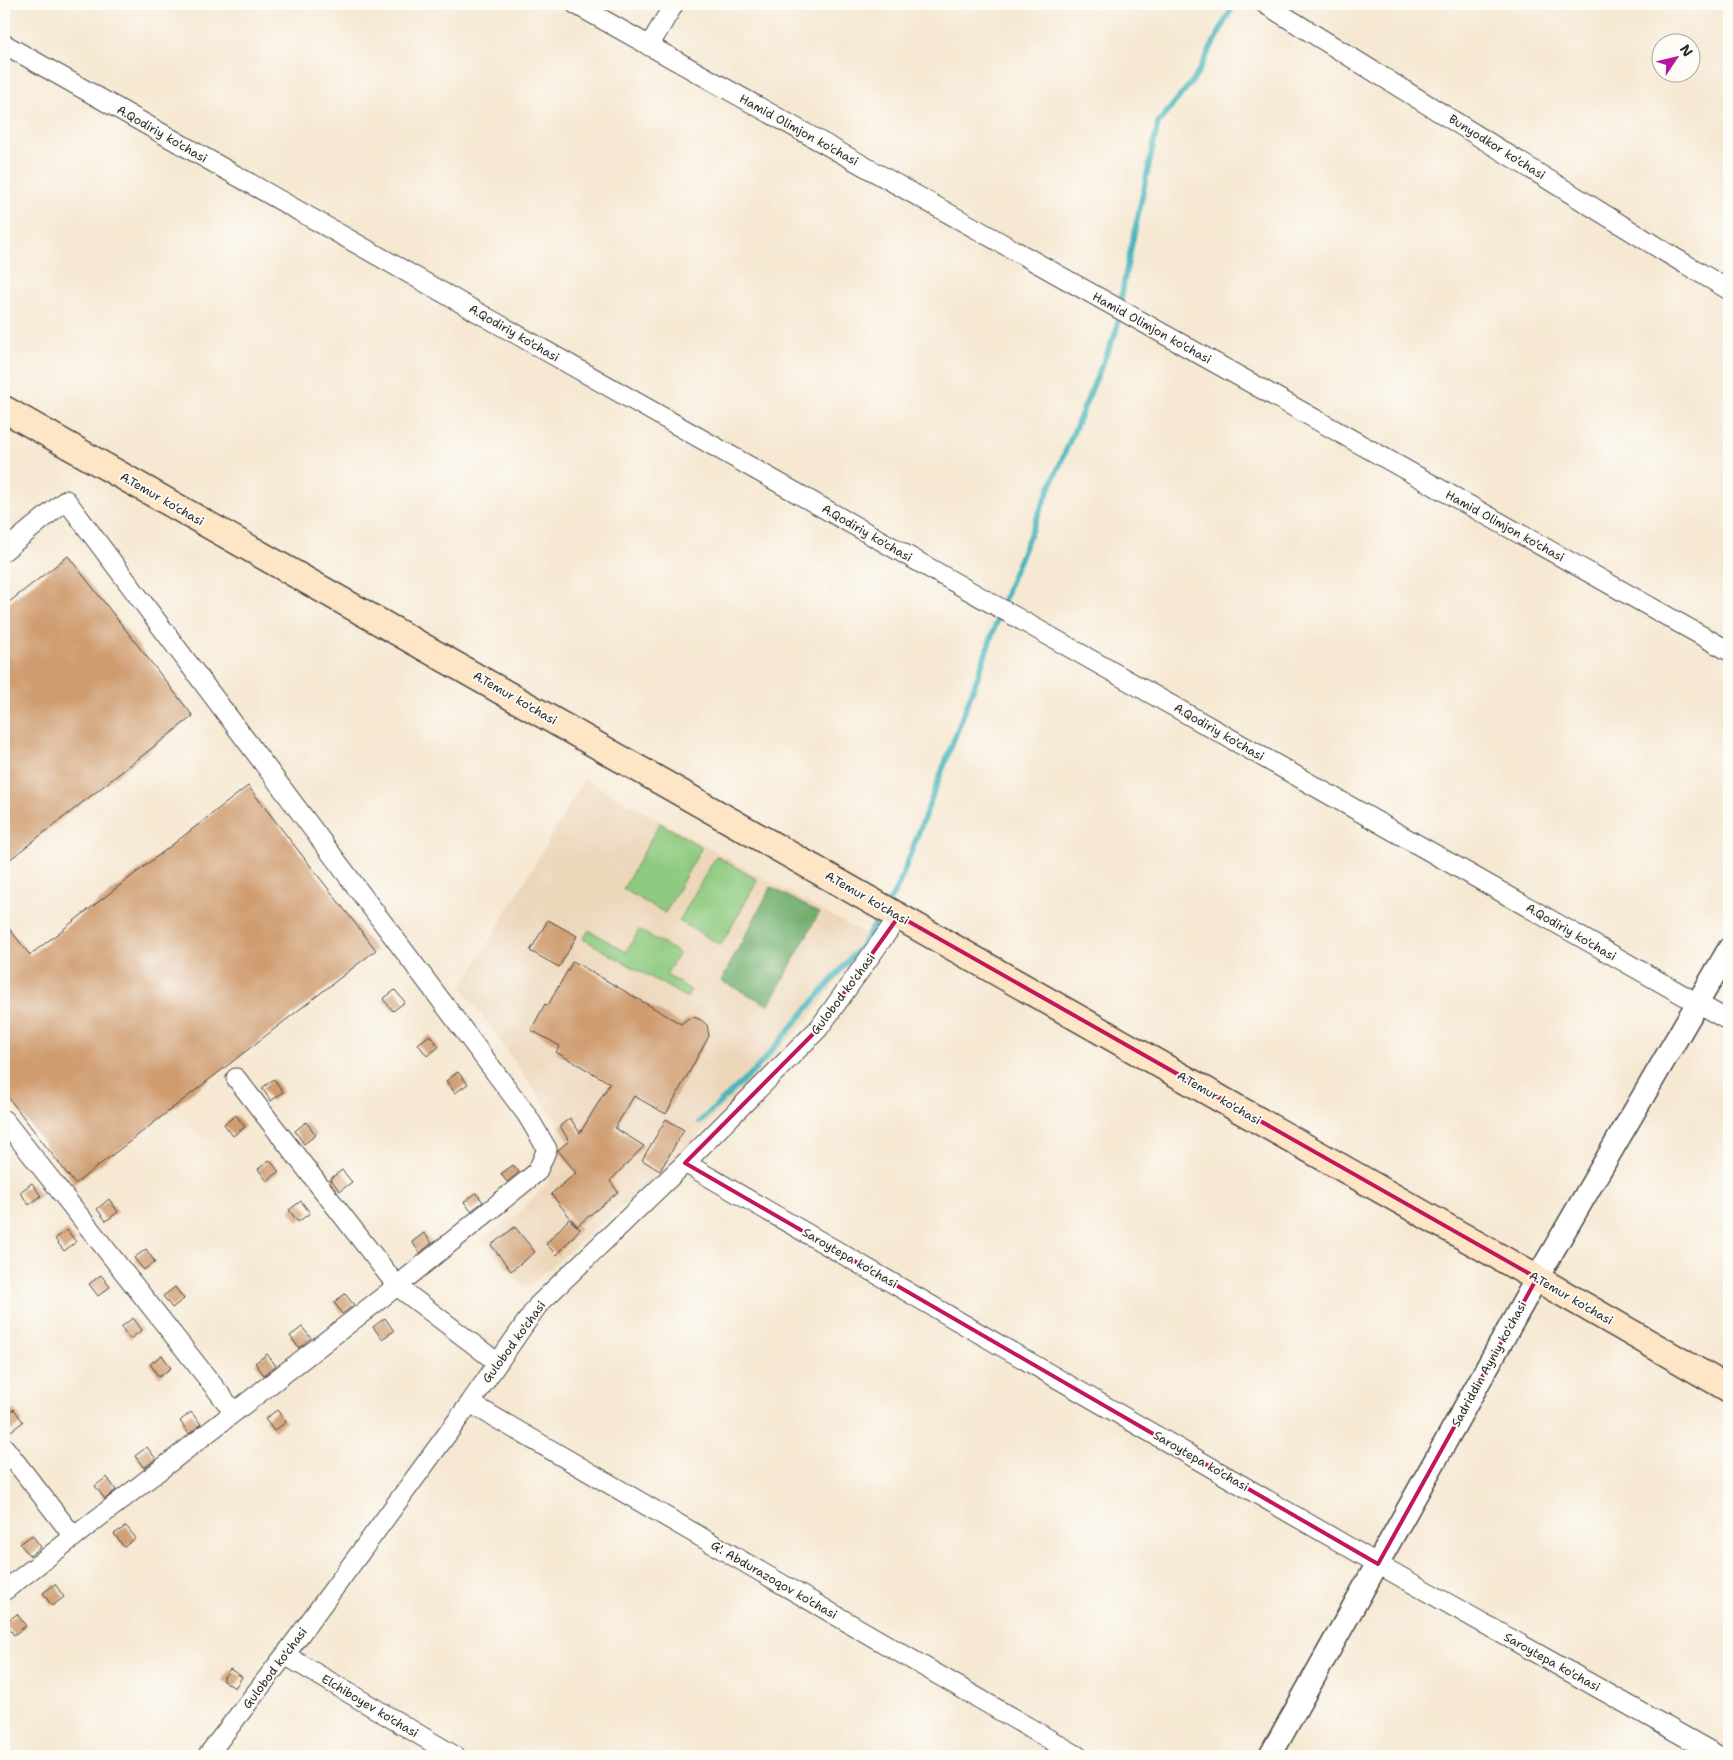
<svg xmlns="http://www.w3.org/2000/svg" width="1733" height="1760" font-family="'Shantell Sans',sans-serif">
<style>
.built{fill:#edd7bb}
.green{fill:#8eca7f;stroke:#5c7a55}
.forest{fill:#72ae6e;stroke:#4e6c4c}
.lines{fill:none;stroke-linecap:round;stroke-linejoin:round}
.stream{stroke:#46b6bc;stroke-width:5.5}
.building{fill:#cf9c70}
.minor-casing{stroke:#494744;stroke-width:21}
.tertiary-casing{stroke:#494744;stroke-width:25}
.secondary-casing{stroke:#494744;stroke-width:29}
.minor{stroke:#fff;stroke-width:19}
.tertiary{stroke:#fff;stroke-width:22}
.secondary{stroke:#fde5c5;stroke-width:26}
.marked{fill:none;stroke:#c2185b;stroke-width:4;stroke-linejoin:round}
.labels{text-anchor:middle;stroke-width:4;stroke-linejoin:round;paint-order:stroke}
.street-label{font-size:12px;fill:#2b2b2b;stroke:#fdfcf7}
</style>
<rect width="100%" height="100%" fill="#fdfcf7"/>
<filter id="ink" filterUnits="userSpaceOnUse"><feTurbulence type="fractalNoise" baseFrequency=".02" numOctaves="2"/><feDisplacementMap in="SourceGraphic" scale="10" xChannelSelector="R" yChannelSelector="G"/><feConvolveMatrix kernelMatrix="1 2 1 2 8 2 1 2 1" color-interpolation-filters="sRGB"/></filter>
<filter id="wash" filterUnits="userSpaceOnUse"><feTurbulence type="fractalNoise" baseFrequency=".0096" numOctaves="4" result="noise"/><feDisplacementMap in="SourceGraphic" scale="20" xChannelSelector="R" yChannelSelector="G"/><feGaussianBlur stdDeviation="1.12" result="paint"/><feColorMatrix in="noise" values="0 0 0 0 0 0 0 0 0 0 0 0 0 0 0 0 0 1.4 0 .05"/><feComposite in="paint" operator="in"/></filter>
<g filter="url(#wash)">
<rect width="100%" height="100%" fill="#f6e8d2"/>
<path class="built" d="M585,779l283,157 -55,78 -149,157 -138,117 -47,-47 39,-27 30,-31 8,-27 2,-32 -96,-137z"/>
<path class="green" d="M660,823l42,24 -37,66 -42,-24z
M716,856l42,24 -37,65 -42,-24z
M589,930l37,22 13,-22 40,23 -13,22 25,15 -4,8 -104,-59z"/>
<path class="forest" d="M771,887l48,26 -50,92 -48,-24z"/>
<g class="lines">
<path class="stream" d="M888,904l11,-20 79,-208 34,-99 104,-245 9,-56 33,-153 37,-45 39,-74
M699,1122l57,-53 108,-127 17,-28"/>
</g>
<g id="blocks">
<path class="building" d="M68,556l125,160 -189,148v-258z
M248,786l128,164 -301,234 -71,-92v-170l26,33z
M548,920l29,16 -18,31 -29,-16z
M573,961l108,63 6,-5 7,-2 7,3 6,5 2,11 -43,78 -32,-18 -19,32 29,18 -34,35 8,11 -41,34 -26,-32 25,-21 -18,-23 11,-9 -9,-15 10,-8 10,15 30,-50 -54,-31 4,-6 -29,-16 14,-26 3,1z
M395,990l10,12 -12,9 -10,-12z
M430,1035l9,12 -12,9 -9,-12z
M458,1072l10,12 -13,9 -9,-12z
M274,1079l9,13 -12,9 -9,-13z
M236,1115l9,12 -12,9 -9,-12z
M666,1119l18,11 -24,41 -18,-11z
M306,1122l10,13 -12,9 -9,-13z
M270,1160l9,12 -12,9 -9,-12z
M513,1165l6,7 -12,10 -6,-8z
M342,1170l10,12 -12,9 -10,-12z
M32,1183l9,13 -12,9 -9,-13z
M476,1193l7,9 -12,9 -7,-9z
M109,1199l9,13 -12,9 -9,-12z
M301,1201l9,12 -12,9 -9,-12z
M569,1219l11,10 -23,26 -11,-11z
M515,1227l20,25 -24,19 -20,-26z
M67,1230l9,12 -12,9 -9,-12z
M424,1233l8,10 -12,10 -8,-11z
M146,1249l9,13 -11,8 -10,-12z
M101,1275l9,12 -12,9 -9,-12z
M175,1287l9,12 -12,9 -9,-12z
M345,1294l9,11 -12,9 -8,-12z
M133,1318l9,12 -12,9 -9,-12z
M385,1318l9,13 -12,8 -9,-12z
M302,1327l9,11 -12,10 -9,-12z
M267,1354l9,12 -12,9 -9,-12z
M162,1355l9,13 -12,9 -9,-13z
M14,1409l9,13 -12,9 -7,-10v-4z
M277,1410l9,12 -12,9 -9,-12z
M191,1412l10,12 -12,10 -9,-13z
M147,1447l9,12 -12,9 -9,-12z
M107,1477l9,13 -11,9 -10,-13z
M126,1526l10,12 -12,9 -10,-13z
M32,1535l9,12 -11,9 -10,-12z
M55,1584l9,13 -12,9 -9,-13z
M17,1614l9,12 -12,9 -9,-12z
M230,1669l12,8 -7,11 -13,-8z"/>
</g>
</g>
<g filter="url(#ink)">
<use href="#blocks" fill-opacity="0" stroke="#494744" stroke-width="1"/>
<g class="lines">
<g class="minor-casing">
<path id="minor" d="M575,4l1154,647
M1265,4l405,251 59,35
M4,44l1725,977
M649,46l25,-42
M4,551l62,-51 461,615 20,34 -10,23 -140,114 -393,305
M236,1078l161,208 101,77
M4,1120l230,292
M685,1163l693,401 341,192
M470,1403l608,353
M4,1447l70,90
M285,1655l170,101
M207,1756l78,-101 185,-252 68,-98 147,-142 134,-135 80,-112"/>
</g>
<g class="tertiary-casing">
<path id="tertiary" d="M1270,1756l267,-478 192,-329"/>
</g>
<g class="secondary-casing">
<path id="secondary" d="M4,409l1520,862 205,118"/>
</g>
<use href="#minor" class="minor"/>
<use href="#tertiary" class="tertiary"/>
<use href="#secondary" class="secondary"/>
</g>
</g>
<path class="marked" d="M899,916l638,362 -159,286 -693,-401 134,-135z"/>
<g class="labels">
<g class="street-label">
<text transform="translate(799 130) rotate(29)" y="4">Hamid Olimjon ko'chasi</text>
<text transform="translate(162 134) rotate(30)" y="4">A.Qodiriy ko'chasi</text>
<text transform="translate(1497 147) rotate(32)" y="4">Bunyodkor ko'chasi</text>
<text transform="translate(1152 328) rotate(29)" y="4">Hamid Olimjon ko'chasi</text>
<text transform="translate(514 333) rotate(30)" y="4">A.Qodiriy ko'chasi</text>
<text transform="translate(162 499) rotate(30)" y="4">A.Temur ko'chasi</text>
<text transform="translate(1505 526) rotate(29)" y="4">Hamid Olimjon ko'chasi</text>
<text transform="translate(867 533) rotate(30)" y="4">A.Qodiriy ko'chasi</text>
<text transform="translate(515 698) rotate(30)" y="4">A.Temur ko'chasi</text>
<text transform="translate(1219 732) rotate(30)" y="4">A.Qodiriy ko'chasi</text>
<text transform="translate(867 898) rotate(30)" y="4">A.Temur ko'chasi</text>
<text transform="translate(1571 932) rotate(30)" y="4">A.Qodiriy ko'chasi</text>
<text transform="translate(843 994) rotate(-53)" y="4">Gulobod ko'chasi</text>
<text transform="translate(1219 1098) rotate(30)" y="4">A.Temur ko'chasi</text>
<text transform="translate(850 1258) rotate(30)" y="4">Saroytepa ko'chasi</text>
<text transform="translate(1571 1298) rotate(30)" y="4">A.Temur ko'chasi</text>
<text transform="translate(514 1342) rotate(-54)" y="4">Gulobod ko'chasi</text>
<text transform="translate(1489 1364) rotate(-61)" y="4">Sadriddin Ayniy ko'chasi</text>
<text transform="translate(1201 1461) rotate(30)" y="4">Saroytepa ko'chasi</text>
<text transform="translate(774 1580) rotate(30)" y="4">G'. Abdurazoqov ko'chasi</text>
<text transform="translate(1552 1662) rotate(29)" y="4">Saroytepa ko'chasi</text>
<text transform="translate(275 1668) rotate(-53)" y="4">Gulobod ko'chasi</text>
<text transform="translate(370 1706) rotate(31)" y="4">Elchiboyev ko'chasi</text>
</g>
</g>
<rect width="1733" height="1760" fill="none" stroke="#fdfcf7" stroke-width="20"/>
<g transform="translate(1676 58) rotate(55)"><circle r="24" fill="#fdfcf7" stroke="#a9a8a5"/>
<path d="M0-4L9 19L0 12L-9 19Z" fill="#b5179e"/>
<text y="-8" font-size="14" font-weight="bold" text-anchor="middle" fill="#2b2b2b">N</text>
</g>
</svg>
